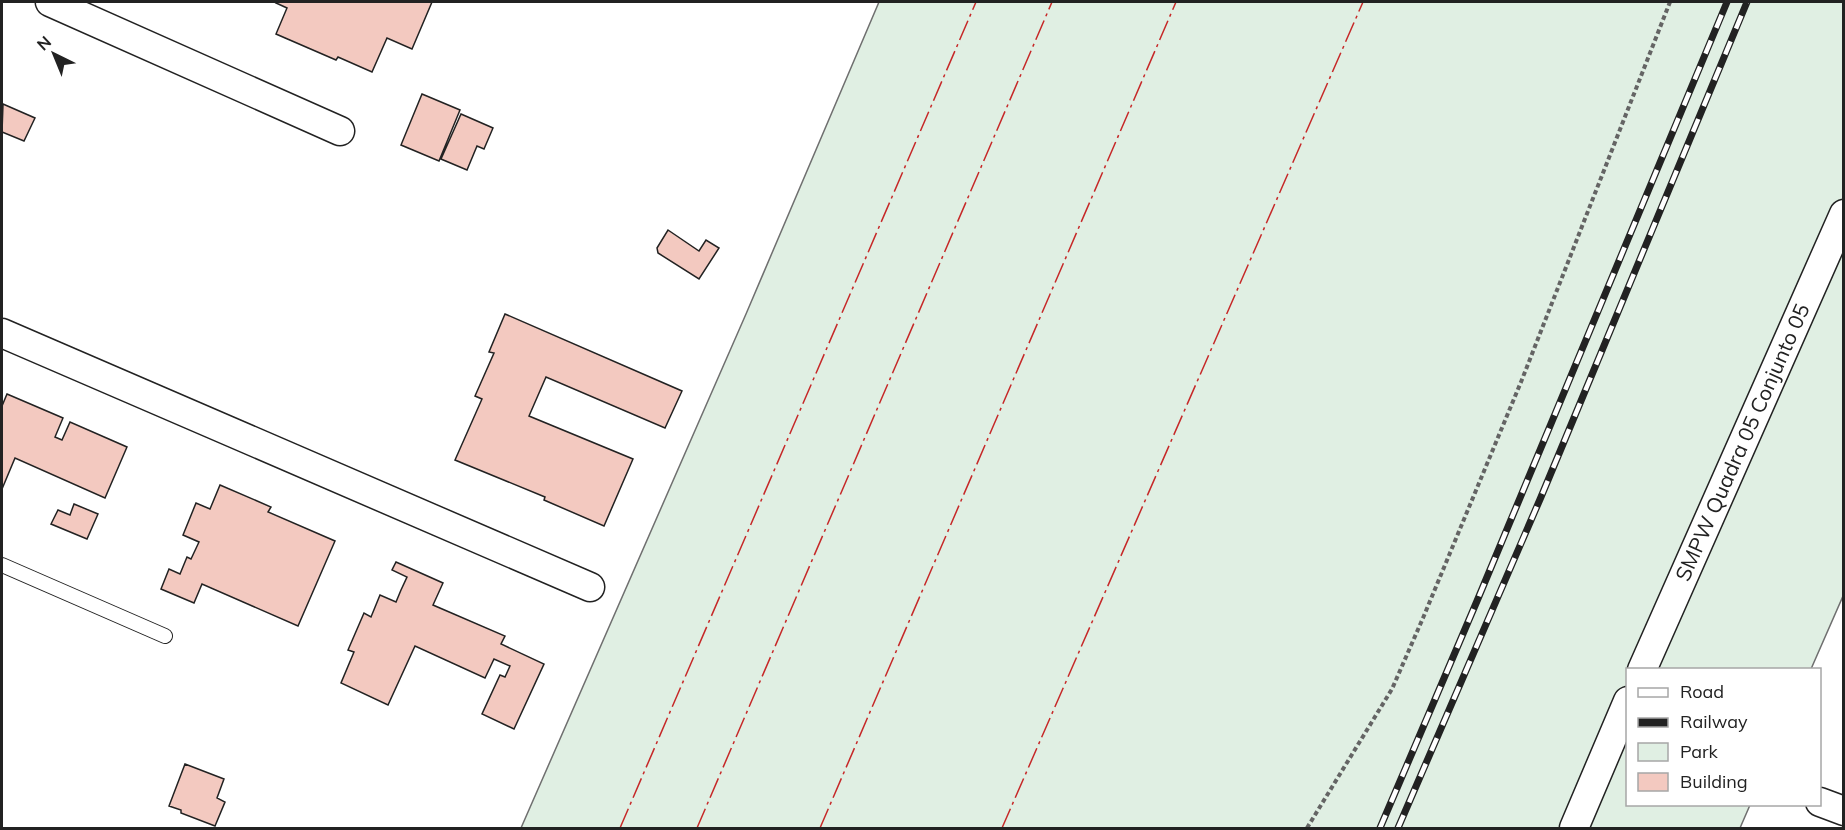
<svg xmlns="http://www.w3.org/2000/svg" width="1845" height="830" font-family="Mulish,sans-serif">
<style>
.green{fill:#e0efe3;stroke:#6f6f6f;stroke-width:1.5}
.building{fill:#f3c9c0;stroke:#222;stroke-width:1.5}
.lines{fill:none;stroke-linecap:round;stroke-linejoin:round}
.service-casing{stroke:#222;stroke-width:16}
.minor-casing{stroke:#222;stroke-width:31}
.path{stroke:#646464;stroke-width:4;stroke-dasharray:4.5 3;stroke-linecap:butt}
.service{stroke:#fff;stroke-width:14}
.minor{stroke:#fff;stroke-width:28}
.rail-casing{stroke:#222;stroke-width:7}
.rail{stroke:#fff;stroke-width:4.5;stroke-dasharray:14;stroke-linecap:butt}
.power{stroke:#c62828;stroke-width:1.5;stroke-dasharray:21 4.5 3 4.5;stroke-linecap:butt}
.labels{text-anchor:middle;stroke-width:4.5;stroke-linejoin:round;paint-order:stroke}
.street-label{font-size:21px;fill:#222;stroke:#fff}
</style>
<rect width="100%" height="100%" fill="#fff"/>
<path class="green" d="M879,2h964v594l-32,73 -183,1v134l122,1 -10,23h-1219l225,-514z"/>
<path class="building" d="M277,2h155l-20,47 -25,-11 -15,34 -34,-15 -2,3 -60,-26 11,-26 -11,-5z
M422,94l38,16 -21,51 -38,-16z
M3,104l32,14 -11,23 -22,-9z
M461,114l32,14 -9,21 -7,-3 -10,24 -26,-11z
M668,230l31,21 7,-11 13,8 -20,31 -41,-26 -1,-5z
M505,314l177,77 -17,37 -119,-51 -17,39 104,43 -29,67 -60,-26 1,-3 -90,-37 27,-61 -7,-3 19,-43 -5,-1z
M7,394l56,24 -8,19 7,3 8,-18 57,25 -22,51 -90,-40 -13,31v-83z
M220,485l51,22 -3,5 67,29 -37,85 -96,-42 -8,19 -33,-14 8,-20 11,5 7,-17 4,2 8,-17 -16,-7 13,-32 14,6z
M74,504l24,10 -11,25 -36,-15 7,-14 12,5z
M396,562l47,21 -10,22 72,31 -4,8 43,20 -30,65 -32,-15 18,-39 5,2 5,-11 -16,-7 -9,19 -70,-32 -27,59 -47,-22 13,-31 -6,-2 16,-37 7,4 9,-22 16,7 5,-12 6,-13 -15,-7z
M185,764l39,15 -7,19 8,4 -10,24 -34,-13v-3l-12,-4z"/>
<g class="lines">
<g class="service-casing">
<path id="service" d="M2,565l163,71"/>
</g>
<g class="minor-casing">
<g id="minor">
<path d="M50,2l290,129"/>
<path d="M2,333l588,254"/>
<path id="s1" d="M1642,670l202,-456"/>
<path d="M1820,802l24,9"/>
<path d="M1574,828l54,-127"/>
</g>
</g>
<path class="path" d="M1307,828l85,-139 31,-71 98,-236 149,-380"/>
<use href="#service" class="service"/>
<use href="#minor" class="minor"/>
<g class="rail-casing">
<path id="rail" d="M1380,828l97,-227 250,-599
M1398,828l143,-331 206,-495"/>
</g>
<use href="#rail" class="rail"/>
<path class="power" d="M620,828l356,-826
M697,828l355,-826
M820,828l356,-826
M1002,828l361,-826"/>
</g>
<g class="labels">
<g class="street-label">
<text dy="7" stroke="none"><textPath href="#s1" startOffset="249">SMPW Quadra 05 Conjunto 05</textPath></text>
</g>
</g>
<rect width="1845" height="830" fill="none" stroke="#222222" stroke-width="6"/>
<rect x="1626" y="668" width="195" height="138" fill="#ffffff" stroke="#a7a7a7" stroke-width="1.5"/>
<rect x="1638" y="688" width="30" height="9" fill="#ffffff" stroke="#a7a7a7" stroke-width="1.5"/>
<text x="1680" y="698" font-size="18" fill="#222222">Road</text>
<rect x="1638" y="718" width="30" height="9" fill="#222222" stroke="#a7a7a7" stroke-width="1.5"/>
<text x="1680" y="728" font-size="18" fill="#222222">Railway</text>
<rect x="1638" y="743" width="30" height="18" fill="#e0efe3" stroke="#a7a7a7" stroke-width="1.5"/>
<text x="1680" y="758" font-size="18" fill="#222222">Park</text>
<rect x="1638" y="773" width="30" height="18" fill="#f3c9c0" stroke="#a7a7a7" stroke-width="1.5"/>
<text x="1680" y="788" font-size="18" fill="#222222">Building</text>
<g transform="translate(54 54) rotate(317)" stroke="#ffffff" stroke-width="4.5" paint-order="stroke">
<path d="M0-4.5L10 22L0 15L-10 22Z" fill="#222222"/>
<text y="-9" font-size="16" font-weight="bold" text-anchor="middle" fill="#222222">N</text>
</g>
</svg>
